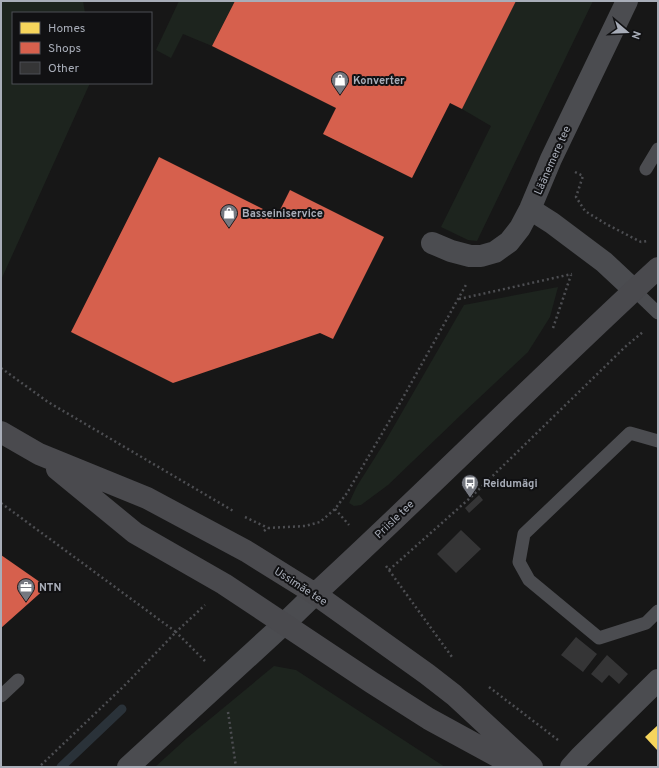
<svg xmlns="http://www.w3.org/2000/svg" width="659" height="768" font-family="Overpass,sans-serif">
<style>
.green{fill:#1d241e}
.homes{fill:#f6d55c}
.shops{fill:#d6604d}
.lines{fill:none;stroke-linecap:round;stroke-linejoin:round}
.stream{stroke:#2a3239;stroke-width:9}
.building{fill:#353536}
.path{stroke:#4d4e52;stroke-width:2.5;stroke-dasharray:2 3;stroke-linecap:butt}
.lane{stroke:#4b4c50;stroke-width:13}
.street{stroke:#4b4c50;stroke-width:22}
.secondary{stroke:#4a4a4e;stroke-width:22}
.labels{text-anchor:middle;stroke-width:4;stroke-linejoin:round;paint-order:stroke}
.poi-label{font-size:11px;font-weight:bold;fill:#a8adb8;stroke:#111113;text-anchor:start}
.street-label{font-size:11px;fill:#a8adb8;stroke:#111113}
</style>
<rect width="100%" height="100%" fill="#171717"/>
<path class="green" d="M1,1h82l2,12h-72v70h77l-89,197z
M179,1h56l-23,45 -29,-12 -12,24 -15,-8z
M516,1h77l-116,240 -9,-1 -27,-13 50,-101 -29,-17z
M558,287l-8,30 -22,35 -64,60 -76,73 -27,20 -7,1 -5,-3 8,-17 29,-46 78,-135z
M274,666l22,4 149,97h-290l32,-29z"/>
<path class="homes" d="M658,725v26l-13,-14z"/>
<path class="shops" d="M235,1h281l-54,108 -12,-6 -38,75 -89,-44 13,-26 -124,-62z
M159,157l118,59 13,-26 94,47 -51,102 -13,-6 -147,50 -102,-51z
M1,555l46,32 -46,41z"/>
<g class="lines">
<path class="stream" d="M61,767l61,-58"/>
</g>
<path class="building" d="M479,495l4,5 -14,13 -4,-5z
M461,530l20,19 -25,24 -19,-19z
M576,637l21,17 -14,18 -22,-17z
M607,655l21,19 -9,10 -10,-9 -7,8 -11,-9z"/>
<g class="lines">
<path class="path" d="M575,172l8,4 -7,21 9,14 21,13 35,18 7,-1
M459,299l113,-25
M553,328l18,-53
M1,368l47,34 187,110
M1,503l175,129 -51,53 -86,82
M335,509l14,16
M245,517l23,11
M264,531l4,-3 37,-2 15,-4 15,-13 12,-16 53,-90 67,-120
M386,566l66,91
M389,570l81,-72 155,-151 19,-16
M205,661l-29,-29 29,-27
M489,687l69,53
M228,712l8,55"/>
<path class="lane" d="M646,169l12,-20
M634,290l24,23
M658,441l-28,-8 -106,101 -5,28 10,18 70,58 47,-15 12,-12
M1,696l17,-16"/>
<path class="street" d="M530,209l22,14 52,39 30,28
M432,243l19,8 19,5h11l14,-4 14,-10 11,-14 10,-19 21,-50 76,-158
M128,767l156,-143 31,-30
M571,767l9,-10 78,-77"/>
<path class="secondary" d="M1,432l38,22 108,44 99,53 69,43 112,80 27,21 78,72
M57,469l78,64 89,51 147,98 58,37 88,48
M315,594c116,-107 227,-219 343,-326"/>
</g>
<defs>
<g id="shop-pin" transform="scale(0.9)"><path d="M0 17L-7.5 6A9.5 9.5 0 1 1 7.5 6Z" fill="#757880" stroke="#111113"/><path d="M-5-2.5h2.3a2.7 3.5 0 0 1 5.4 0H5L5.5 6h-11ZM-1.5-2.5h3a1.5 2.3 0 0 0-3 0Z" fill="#fff"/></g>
<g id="bus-pin" transform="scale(0.9)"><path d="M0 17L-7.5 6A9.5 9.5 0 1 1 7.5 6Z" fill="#757880" stroke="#111113"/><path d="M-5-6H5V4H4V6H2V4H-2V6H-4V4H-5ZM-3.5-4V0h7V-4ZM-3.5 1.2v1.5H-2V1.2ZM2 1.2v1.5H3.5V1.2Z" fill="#fff"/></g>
<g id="office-pin" transform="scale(0.9)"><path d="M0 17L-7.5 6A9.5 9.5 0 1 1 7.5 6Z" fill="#757880" stroke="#111113"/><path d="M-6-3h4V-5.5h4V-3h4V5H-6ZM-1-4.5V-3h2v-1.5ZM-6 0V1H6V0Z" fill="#fff"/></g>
</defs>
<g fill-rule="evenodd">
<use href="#shop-pin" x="340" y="80"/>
<use href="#shop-pin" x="229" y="213"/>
<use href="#bus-pin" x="470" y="483"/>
<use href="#office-pin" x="26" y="587"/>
</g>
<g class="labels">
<g class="poi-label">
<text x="353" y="84">Konverter</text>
<text x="242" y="217">Basseiniservice</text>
<text x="483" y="487">Reidumägi</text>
<text x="39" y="591">NTN</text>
</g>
<g class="street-label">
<text transform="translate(552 160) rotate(-66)" y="4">Läänemere tee</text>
<text transform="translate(394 519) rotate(-44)" y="4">Priisle tee</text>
<text transform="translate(301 586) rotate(33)" y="4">Ussimäe tee</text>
</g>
</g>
<rect width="659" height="768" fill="none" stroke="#a8adb8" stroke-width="4"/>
<rect x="12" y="12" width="140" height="72" fill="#111113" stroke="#4d4f55"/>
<rect x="20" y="22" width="20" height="12" fill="#f6d55c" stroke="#4d4f55"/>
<text x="48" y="32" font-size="12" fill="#a8adb8">Homes</text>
<rect x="20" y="42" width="20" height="12" fill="#d6604d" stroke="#4d4f55"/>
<text x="48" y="52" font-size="12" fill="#a8adb8">Shops</text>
<rect x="20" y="62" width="20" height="12" fill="#353536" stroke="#4d4f55"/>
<text x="48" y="72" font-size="12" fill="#a8adb8">Other</text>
<g transform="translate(627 32) rotate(109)" stroke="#111113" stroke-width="3" paint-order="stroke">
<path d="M0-3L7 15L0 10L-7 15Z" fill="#a8adb8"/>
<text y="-6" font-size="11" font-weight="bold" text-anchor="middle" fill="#a8adb8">N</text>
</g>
</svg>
